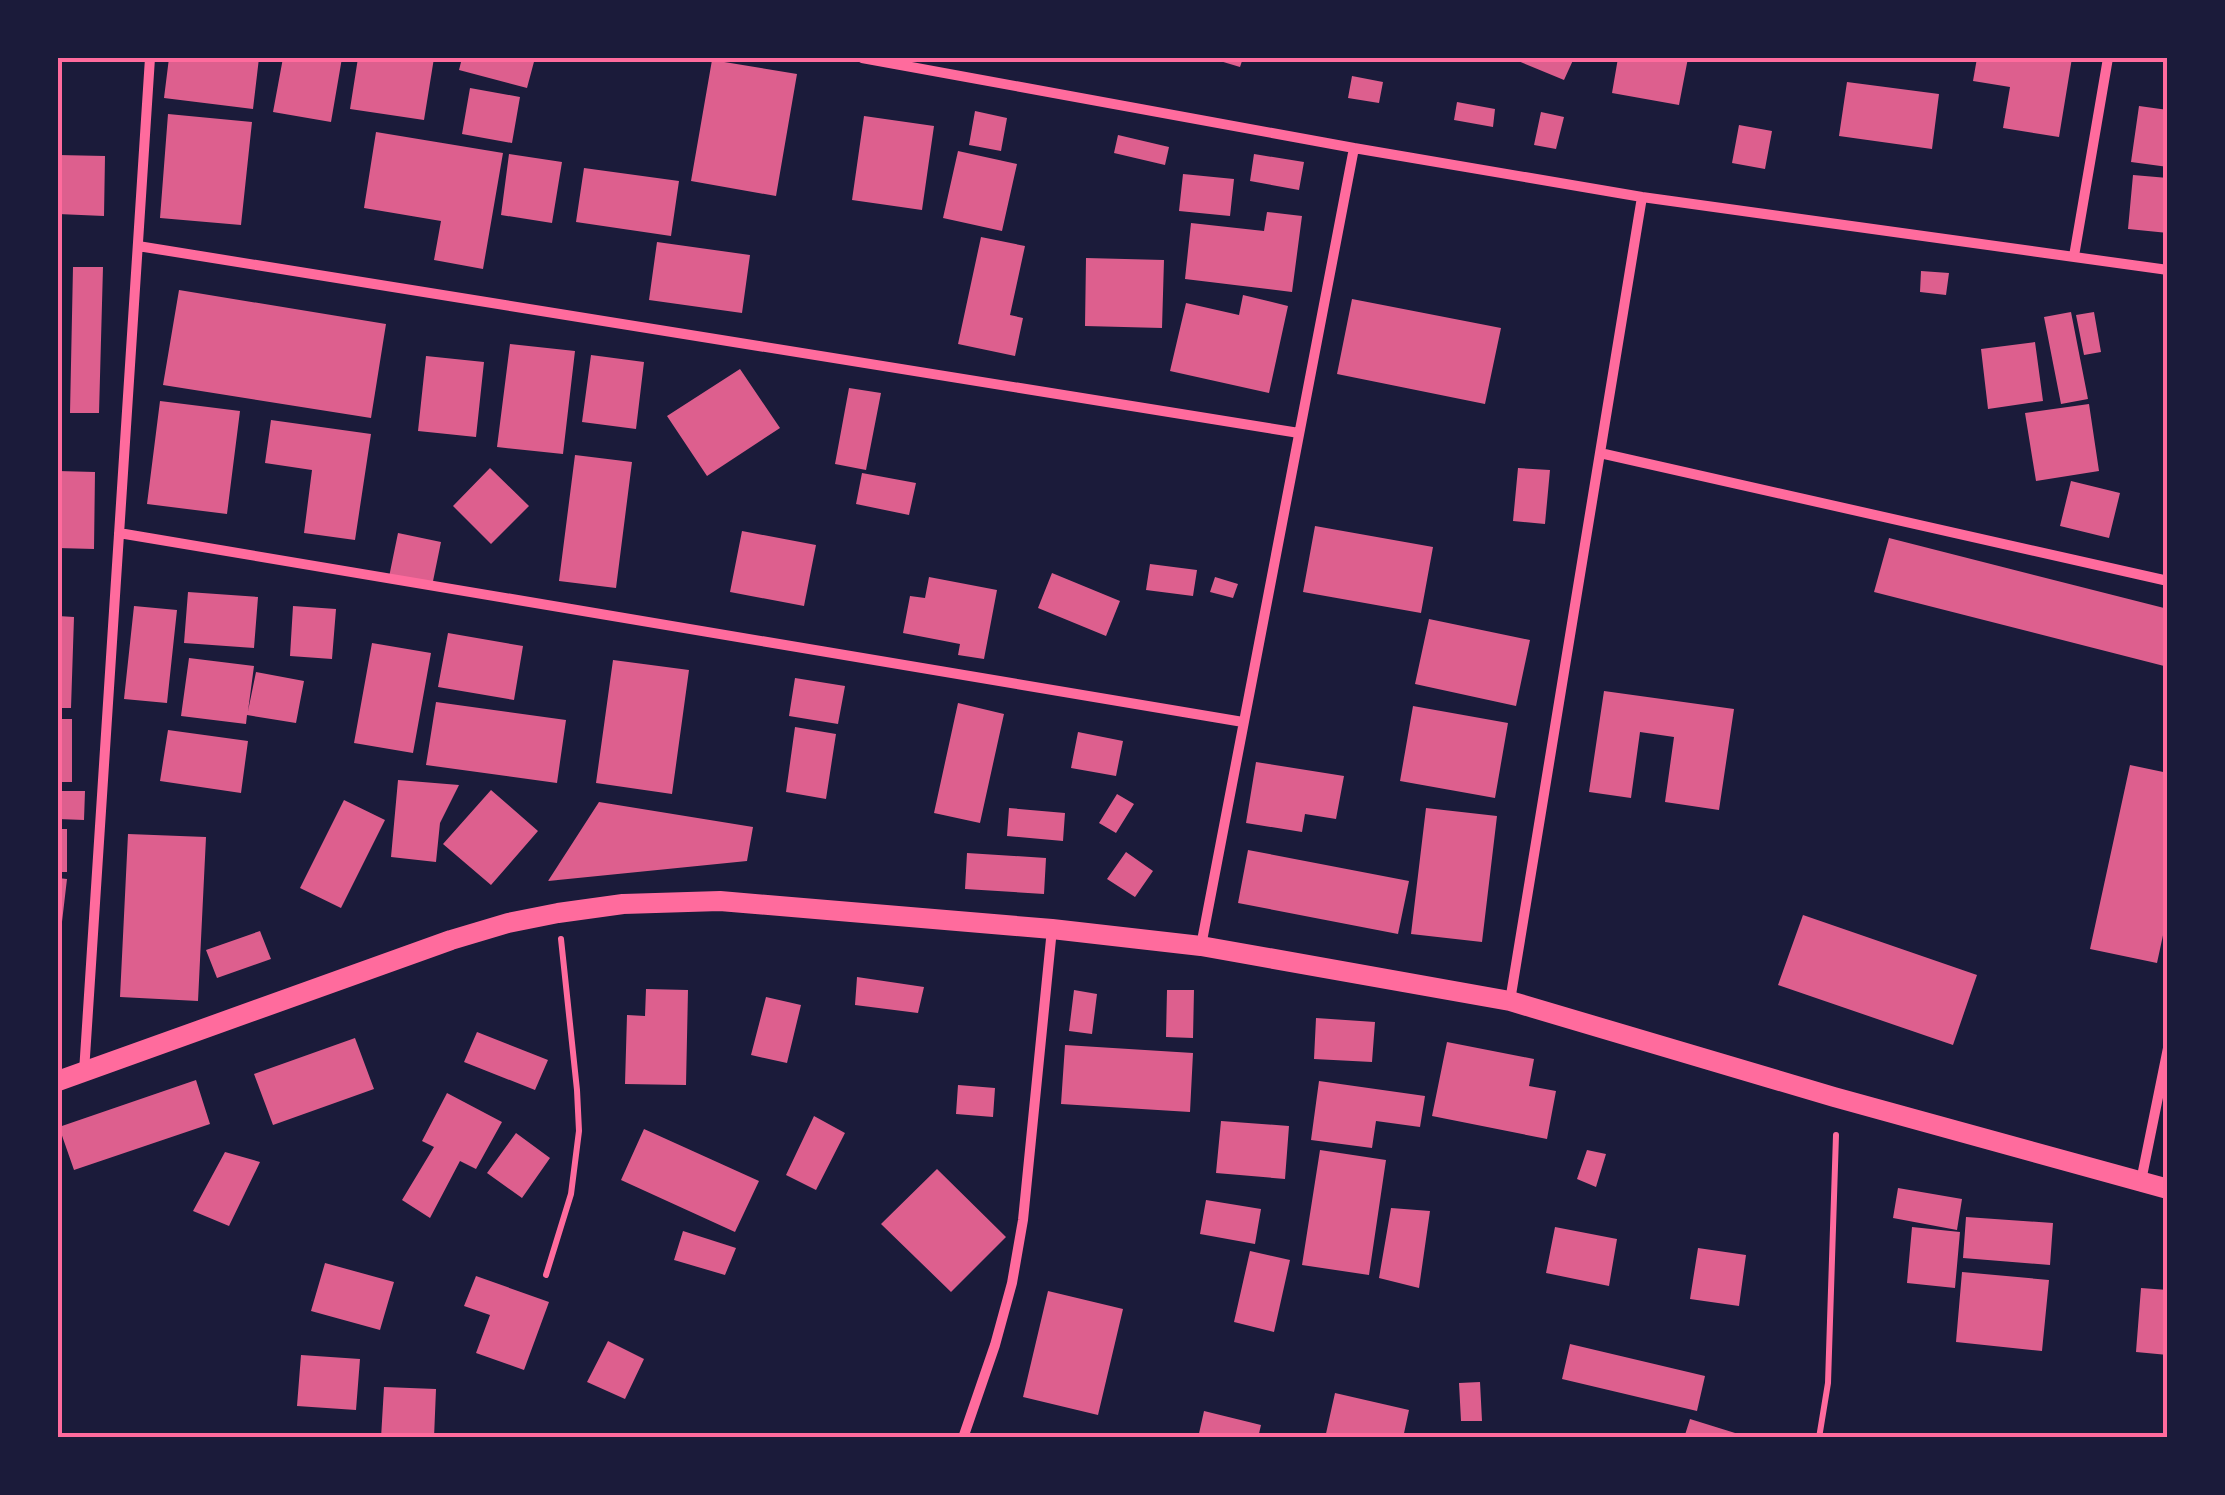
<svg xmlns="http://www.w3.org/2000/svg" width="2225" height="1495" font-family="Georgia,serif">
<style>
.building{fill:#dd5f8e}
.lines{fill:none;stroke-linecap:round;stroke-linejoin:round}
.path{stroke:#ff6b9d;stroke-width:6}
.minor{stroke:#ff6b9d;stroke-width:10}
.secondary{stroke:#ff6b9d;stroke-width:20}
.neatline{fill:none;stroke:#ff6b9d;stroke-width:4}
</style>
<rect width="100%" height="100%" fill="#1b1b3a"/>
<path class="building" d="M169,58h90l-6,51 -89,-11z
M283,58h59l-11,64 -58,-10z
M358,58h76l-10,62 -74,-11z
M462,58h73l-8,30 -68,-18z
M1210,58h33l-3,9z
M1511,58h63l-10,22z
M1618,58h70l-9,47 -67,-12z
M1977,58h95l-13,79 -56,-9 7,-41 -37,-6z
M712,60l85,14 -21,122 -85,-15z
M1352,76l31,6 -4,21 -31,-5z
M1847,82l92,12 -7,55 -93,-13z
M470,88l50,9 -8,46 -50,-9z
M1457,102l38,7 -2,18 -39,-7z
M2139,106l29,4v57l-37,-5z
M975,111l32,7 -6,33 -32,-6z
M1541,112l23,5 -8,32 -22,-4z
M168,114l84,8 -11,103 -81,-7z
M864,116l70,10 -12,84 -70,-10z
M1739,125l33,6 -7,38 -33,-6z
M376,132l127,21 -20,116 -49,-9 7,-39 -77,-13z
M1118,135l51,12 -4,18 -51,-12z
M958,151l59,13 -15,67 -59,-13z
M509,154l53,8 -10,61 -51,-8z
M1254,154l50,8 -5,28 -49,-9z
M58,155l47,1 -1,60 -46,-2z
M584,168l95,13 -8,55 -95,-14z
M1183,174l51,5 -4,37 -51,-5z
M2133,175l35,3v55l-40,-4z
M1267,212l35,4 -10,76 -107,-13 6,-56 73,8z
M981,237l44,9 -15,69 13,3 -8,38 -57,-12z
M657,242l93,13 -8,58 -93,-13z
M1086,258l78,2 -2,68 -77,-2z
M73,267h30l-4,146h-29z
M1921,271l28,2 -3,22 -26,-3z
M179,290l207,34 -15,94 -208,-33z
M1243,295l45,11 -19,87 -99,-22 16,-68 53,12z
M1352,299l149,29 -16,76 -148,-30z
M2071,312l17,87 -27,5 -17,-87z
M2094,312l7,40 -17,3 -8,-40z
M2035,342l8,59 -55,8 -7,-60z
M510,344l65,7 -12,103 -66,-7z
M591,355l53,7 -8,67 -54,-7z
M426,356l58,6 -8,75 -58,-6z
M740,369l40,59 -73,48 -40,-60z
M849,388l32,5 -15,77 -31,-6z
M160,401l80,10 -13,103 -80,-10z
M2089,404l10,67 -63,10 -11,-68z
M271,420l100,14 -16,106 -51,-7 8,-63 -47,-7z
M575,455l57,7 -16,126 -57,-7z
M490,468l39,38 -38,38 -38,-38z
M1518,468l32,2 -5,54 -32,-3z
M58,471l37,1 -1,77 -36,-1z
M862,473l54,10 -7,32 -53,-11z
M2071,481l49,12 -11,45 -49,-12z
M1315,526l118,21 -12,66 -118,-21z
M742,531l74,14 -12,61 -74,-14z
M398,533l43,9 -9,44 -43,-9z
M1889,538l279,71v58l-294,-75z
M1150,564l47,6 -4,26 -47,-6z
M1052,573l68,28 -14,35 -68,-28z
M929,577l68,13 -13,69 -26,-4 2,-11 -57,-11 7,-37 15,2z
M1215,577l23,7 -5,14 -23,-6z
M188,592l70,5 -4,51 -70,-5z
M134,606l43,4 -10,93 -43,-4z
M293,606l43,3 -4,50 -42,-3z
M58,616l16,1 -3,91h-13z
M1429,619l101,21 -14,66 -101,-22z
M448,633l75,13 -9,54 -76,-13z
M372,643l59,10 -18,100 -59,-10z
M189,658l65,8 -6,45 8,-39 48,9 -8,42 -49,-8 -1,9 -65,-8z
M613,660l76,10 -17,124 -76,-11z
M795,678l50,8 -7,38 -49,-8z
M1604,691l130,18 -15,101 -54,-8 9,-65 -34,-5 -9,66 -42,-6z
M436,702l130,18 -9,63 -131,-18z
M958,703l46,11 -24,109 -46,-10z
M1413,706l95,17 -13,75 -95,-17z
M58,719h14v63h-14z
M795,727l41,7 -10,65 -40,-7z
M168,730l80,11 -7,52 -81,-12z
M1078,732l45,9 -7,35 -45,-8z
M1256,762l88,14 -8,43 -31,-5 -3,18 -56,-9z
M2130,765l38,8v139l-11,51 -67,-14z
M398,780l61,5 -19,38 -4,39 -45,-5z
M491,790l47,41 -47,54 -48,-41z
M58,791h27l-1,29 -26,-1z
M1117,794l17,10 -18,29 -17,-10z
M344,800l41,20 -44,88 -41,-20z
M599,802l154,25 -6,34 -199,20z
M1009,808l56,5 -2,28 -56,-5z
M1426,808l71,8 -15,126 -71,-8z
M58,829h9v43h-9z
M128,834l78,3 -8,164 -78,-4z
M1248,850l161,31 -11,53 -160,-31z
M1126,852l27,19 -18,26 -28,-18z
M967,853l79,5 -2,36 -79,-5z
M58,878l9,1 -7,60h-2z
M1803,915l174,60 -24,70 -175,-60z
M260,931l11,28 -54,19 -11,-28z
M857,977l67,10 -6,26 -63,-8z
M646,989l42,1 -2,95 -61,-1 2,-69 18,1z
M1074,990l23,4 -5,40 -23,-3z
M1167,990h27l-1,48 -27,-1z
M766,997l35,8 -14,58 -36,-8z
M1316,1018l59,4 -3,40 -58,-3z
M477,1032l71,28 -13,30 -71,-28z
M355,1038l19,51 -101,36 -19,-51z
M1447,1042l87,17 -5,27 27,5 -9,48 -115,-23z
M1065,1045l128,8 -3,59 -129,-8z
M196,1080l14,44 -136,46 -15,-43z
M1319,1081l106,15 -5,31 -44,-6 -4,27 -61,-8z
M958,1085l37,3 -2,29 -37,-3z
M447,1093l55,29 -26,47 -16,-8 -30,57 -28,-18 32,-53 -12,-6z
M814,1116l31,17 -29,57 -30,-15z
M1221,1121l68,5 -4,53 -69,-6z
M644,1129l115,52 -24,51 -114,-52z
M516,1133l34,25 -28,40 -35,-25z
M1320,1150l66,10 -17,115 -67,-10z
M1587,1150l19,4 -10,33 -19,-8z
M225,1152l35,10 -31,64 -36,-15z
M937,1169l69,68 -55,55 -70,-68z
M1898,1188l64,11 -5,31 -64,-12z
M1206,1200l55,9 -6,35 -55,-10z
M1391,1208l39,3 -11,77 -40,-10z
M1966,1217l87,6 -3,42 -87,-7z
M1555,1227l62,12 -8,47 -63,-13z
M1912,1227l48,5 -5,56 -48,-5z
M683,1231l53,17 -11,27 -51,-15z
M1698,1248l48,7 -7,51 -49,-7z
M1250,1251l40,9 -16,72 -40,-10z
M325,1263l69,19 -14,48 -69,-19z
M1962,1272l87,8 -7,71 -86,-9z
M476,1276l73,26 -25,68 -48,-17 14,-38 -26,-9z
M2141,1288l27,2v65l-32,-3z
M1048,1291l75,18 -25,106 -75,-18z
M608,1341l36,18 -19,40 -38,-17z
M1570,1344l135,32 -8,35 -135,-32z
M301,1355l59,4 -4,51 -59,-4z
M1480,1382l2,39h-21l-2,-38z
M384,1387l52,2 -2,49h-53z
M1335,1393l74,17 -6,28h-78z
M1204,1411l57,14 -3,13h-60z
M1690,1419l58,18v1h-64z"/>
<g class="lines">
<path class="path" d="M546,1275l25,-81 8,-63 -2,-41 -16,-151
M1819,1438l9,-55 8,-248"/>
<path class="minor" d="M862,58l492,90 288,49 526,73
M138,246l1161,187
M2074,256l34,-198
M1600,453l568,128
M119,533l1124,189
M1201,946l153,-798
M1510,1001l132,-804
M84,1072l66,-1014
M2141,1181l27,-133
M963,1438l32,-93 17,-62 11,-63 29,-291"/>
<path class="secondary" d="M58,1081l393,-141 57,-17 50,-10 65,-9 97,-3 332,28 149,17 309,55 324,96 334,92"/>
</g>
<rect width="2225" height="1495" fill="none" stroke="#1b1b3a" stroke-width="120"/>
<rect x="60" y="60" width="2105" height="1375" class="neatline"/>
</svg>
